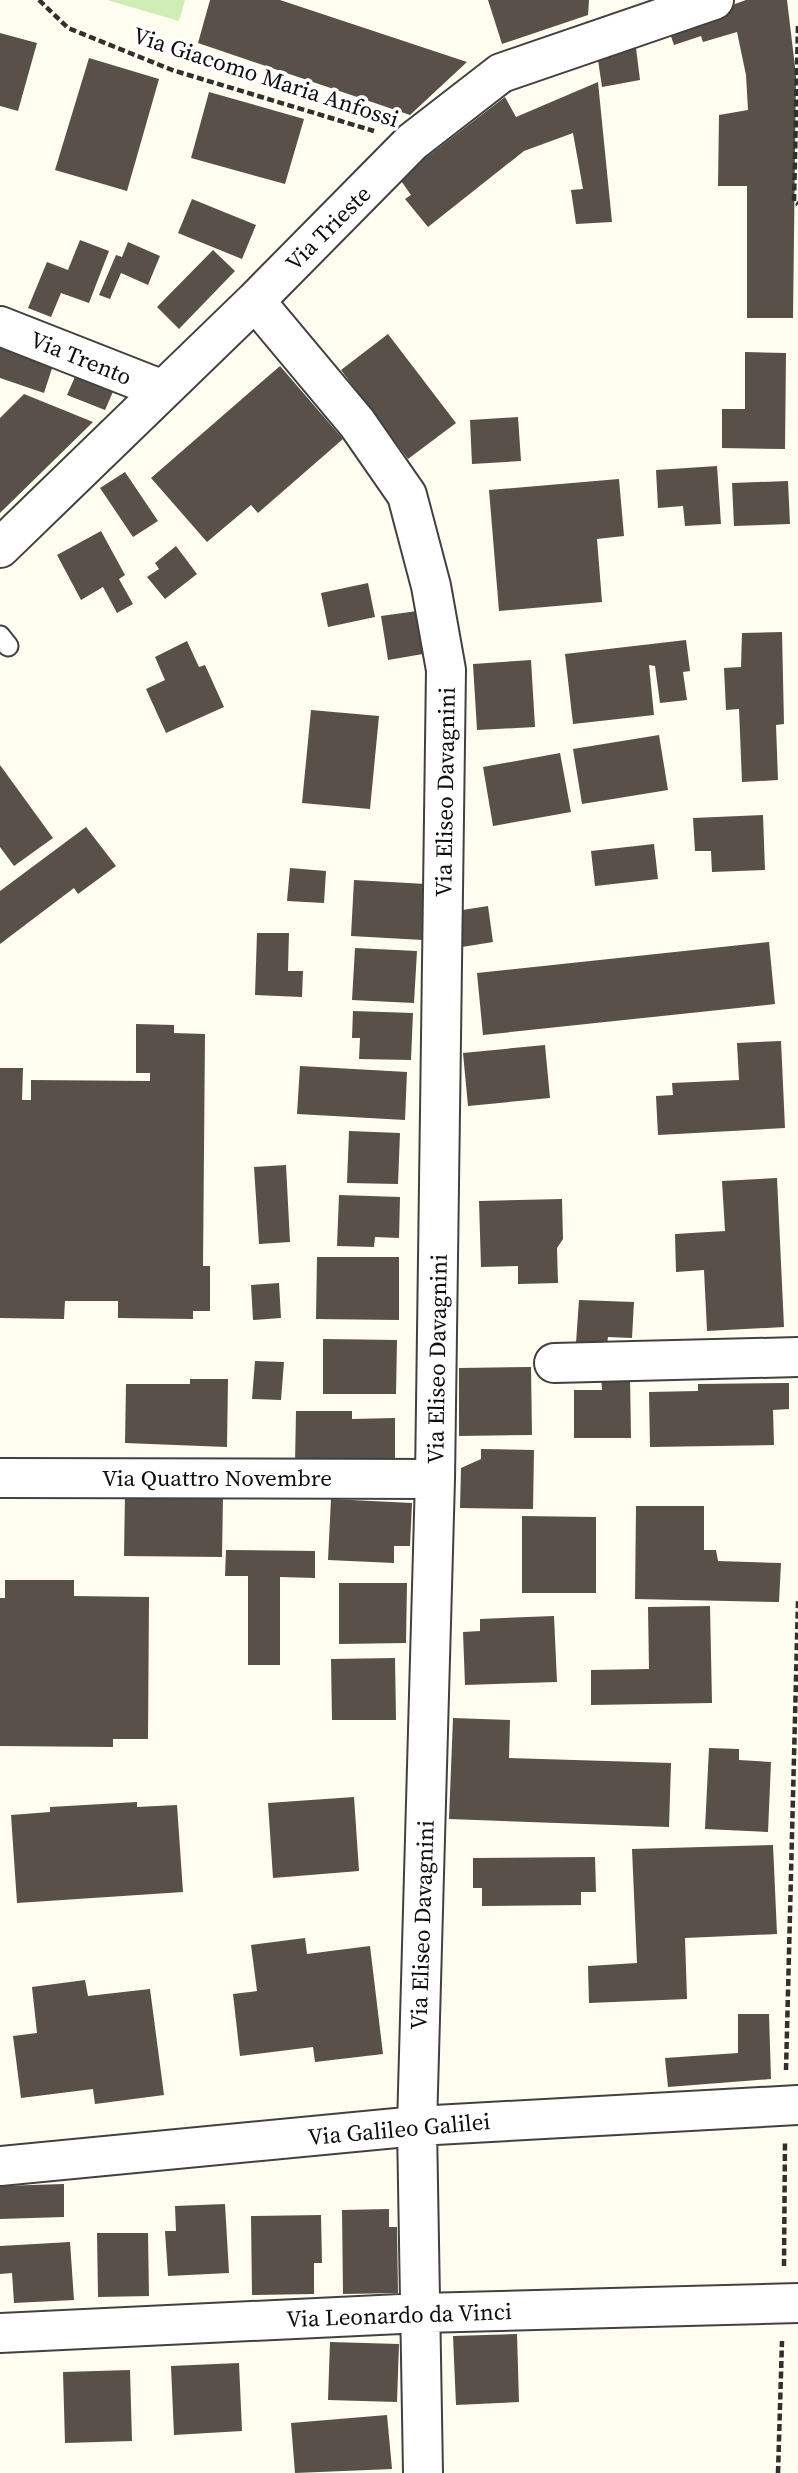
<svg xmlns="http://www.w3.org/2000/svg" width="798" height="2473" font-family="'Source Serif 4',serif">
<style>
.green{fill:#cfedb5}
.building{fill:#585049}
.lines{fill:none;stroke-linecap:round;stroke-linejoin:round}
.service-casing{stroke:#414141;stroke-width:23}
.minor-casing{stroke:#414141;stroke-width:42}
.path{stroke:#303030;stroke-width:4.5;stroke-dasharray:7 3.5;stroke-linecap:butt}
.service{stroke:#fff;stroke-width:19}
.minor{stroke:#fff;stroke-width:38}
.labels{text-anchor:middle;stroke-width:7;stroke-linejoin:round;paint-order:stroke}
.street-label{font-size:23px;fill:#0e0e0e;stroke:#fff}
</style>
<rect width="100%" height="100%" fill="#fffdef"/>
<path class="green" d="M107,0h78l-6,21z"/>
<path class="building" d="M210,0h70l187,62 -57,53 -212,-72z
M488,0h101l-1,15 -86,29z
M746,0h41l9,75 -3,243h-46v-132h-29l1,-71 29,-5 -2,-35 -9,-43 -34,10 -2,-6 -27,9 -6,-17z
M0,33l37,10 -19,68 -18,-5z
M635,40l5,40 -38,7 -5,-34z
M89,58l70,21 -32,112 -72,-21z
M598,82l14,140 -36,2 -5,-34 12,-1 -10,-56 -49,18 -96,76 -23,-28 6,-4 -12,-17 106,-81 11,20z
M209,92l95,27 -19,65 -94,-26z
M192,199l64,26 -14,34 -64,-26z
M80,240l29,11 -20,52 -28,-10 -10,24 -23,-9 19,-46 21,8z
M128,242l32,14 -12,29 -27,-12 -11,26 -11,-4 17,-40 6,2z
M213,250l22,21 -56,58 -22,-22z
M0,332l58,18 -14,43 -44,-15z
M388,334l68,89 -48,36 -67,-89z
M745,352l41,1 -1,96 -63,-1v-39h23z
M81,363l38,15 -14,32 -38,-15z
M280,366l63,73 -85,74 -7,-8 -44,37 -56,-64z
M24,394l69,28 -93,91v-95z
M518,417l3,44 -49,3 -2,-44z
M717,466l4,58 -36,2 -2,-20 -25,2 -2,-38z
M125,472l33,49 -25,16 -33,-49z
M619,479l5,57 -27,3 5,63 -103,9 -10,-121z
M788,481l2,43 -56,2 -2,-43z
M101,531l24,44 -6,4 14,25 -16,9 -14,-26 -22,13 -24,-45z
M176,546l21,28 -32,25 -18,-22 12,-8 -4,-6z
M368,583l7,34 -47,10 -7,-34z
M417,611l6,43 -35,6 -7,-44z
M782,632l2,92 -8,1 2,55 -36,2 -3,-73 -13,1 -2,-42 17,-1 1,-34z
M686,640l4,31 -7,1 4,28 -27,3 -5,-37 -6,-1 5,50 -81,9 -8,-70z
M187,641l12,26 6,-2 19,42 -58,26 -20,-44 19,-9 -10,-23z
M531,660l4,67 -58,3 -4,-66z
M311,710l68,6 -9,93 -68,-6z
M659,735l9,55 -86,14 -9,-55z
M560,753l11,59 -78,14 -10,-59z
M0,765l53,73 -39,28 -14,-19z
M763,815l2,55 -53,2 -1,-21h-16l-2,-33z
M86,827l30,39 -38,28 -4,-6 -74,56v-53z
M654,844l4,35 -63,7 -4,-35z
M290,868l36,3 -2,32 -37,-2z
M354,880l72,4 -3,56 -72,-4z
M488,906l5,36 -31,5 -6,-36z
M257,933h32l-1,38h15l-1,26 -47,-2z
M769,942l6,62 -292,31 -6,-62z
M355,948l62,3 -3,52 -62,-3z
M353,1011l60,2 -2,47 -52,-1 1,-21h-8z
M136,1024l38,1v8l31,1 -2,232h7v45h-17v8l-75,-1v-17h-53l-1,18 -64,-1v-250h23l-1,32h9v-20l119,1v-8h-14z
M781,1041l4,87 -127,7 -2,-39 17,-1 -1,-12 67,-3 -2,-37z
M545,1045l5,53 -82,8 -5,-53z
M300,1066l107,6 -2,48 -108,-6z
M349,1131l51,2 -2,51 -51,-1z
M286,1165l4,77 -31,2 -5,-77z
M777,1178l7,149 -77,4 -3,-61 -28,2 -1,-38 50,-3 -3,-50z
M339,1195l61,2 -1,41 -24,-1 -1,10 -37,-1z
M562,1199l1,40 -6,9 1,35 -40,1v-18l-37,1 -2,-66z
M317,1257h82v63l-83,-1z
M279,1283l2,35 -28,2 -2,-35z
M579,1300l55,2 -2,36 -24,-1 -1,7 -31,-1z
M323,1339l74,1 -1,54h-73z
M255,1361l29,1 -3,38 -29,-1z
M531,1367l1,68 -73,1v-68z
M630,1375l1,63h-57v-48h28l-1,-14z
M190,1379h38l-1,68 -102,-4 1,-59h64z
M789,1383v26l-16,1 1,35 -124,2 -1,-55 49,-1v-7z
M296,1411h56v8l43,-1v46h-100z
M481,1449l53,1 -1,59 -73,-1 1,-40 20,-9z
M125,1494l98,1 -1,62 -98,-1z
M331,1499l81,4 -2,43h-16v17l-66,-3z
M636,1506h68v44h12l2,11 63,2 -2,39 -144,-3z
M522,1516l74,1v76h-74z
M226,1550l89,1v27l-35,-1v88h-32v-89h-23z
M5,1580h69v16l75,1 -1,142h-35v8l-113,-1v-148h5z
M339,1583h68l-1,60 -67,1z
M710,1606l2,97 -121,2v-35l58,-1 -1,-62z
M554,1616l3,66 -92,3 -2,-53 17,-1v-12z
M395,1658l1,62h-64l-1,-61z
M453,1718l57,2 -1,38 162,5 -2,64 -220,-8z
M709,1748l30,1v11l32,2 -3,70 -63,-3z
M354,1797l5,74 -86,7 -5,-75z
M137,1802v5l40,-2 6,87 -166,11 -6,-88 39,-3v-5z
M773,1845l4,89 -92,4 2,61 -98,4 -1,-37 49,-3 -5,-114z
M595,1857l1,35h-15v13l-99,1v-18h-9v-30z
M305,1938l2,16 63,-8 13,108 -68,8 -2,-15 -73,9 -7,-62 24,-3 -6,-46z
M85,1980l3,16 62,-7 14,106 -69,9 -2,-15 -72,9 -8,-62 24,-3 -5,-46z
M738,2014h31l2,65 -103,8 -3,-29 73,-5z
M64,2184v33l-64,2v-33z
M225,2204l4,69 -61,3 -3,-45h11l-1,-25z
M389,2209v18h8l1,66 -55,1 -1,-84z
M321,2215l1,48h-8v31l-62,1 -1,-79z
M97,2233h51l1,63 -51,1z
M70,2242l4,58 -60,3 -2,-30 -12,1v-28z
M517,2334l2,68 -63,3 -3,-69z
M330,2342l69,2 -2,58 -69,-2z
M239,2363l3,68 -68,4 -3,-69z
M130,2370l2,71 -67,2 -2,-71z
M387,2415l5,54 -97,4 -4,-50z"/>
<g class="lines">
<g class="service-casing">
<path id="service" d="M0,636l8,10"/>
</g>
<g class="minor-casing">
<path id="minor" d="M255,301l102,122 50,72 24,91 15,84 -11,809 -18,647 6,347
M0,326l163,64
M0,548l255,-247 157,-159 89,-69 213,-73
M554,1363l244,-6
M0,1478l435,1
M0,2166l417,-40 381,-21
M0,2333l421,-20 377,-10"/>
</g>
<path class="path" d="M39,0l29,28 104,42 202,61
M798,26l-4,176 4,2
M786,2070l12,-469
M784,2266l1,-125
M778,2473l4,-132"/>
<use href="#service" class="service"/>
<use href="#minor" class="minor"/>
</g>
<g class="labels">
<g class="street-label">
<text transform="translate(266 77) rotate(18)" y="8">Via Giacomo Maria Anfossi</text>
<text transform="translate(328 228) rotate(-45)" y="8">Via Trieste</text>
<text transform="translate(81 358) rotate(22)" y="8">Via Trento</text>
<text transform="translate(445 792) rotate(-89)" y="8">Via Eliseo Davagnini</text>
<text transform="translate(437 1359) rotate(-89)" y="8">Via Eliseo Davagnini</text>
<text x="217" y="1486">Via Quattro Novembre</text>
<text transform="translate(422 1925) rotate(-88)" y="8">Via Eliseo Davagnini</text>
<text transform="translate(399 2129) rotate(-5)" y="8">Via Galileo Galilei</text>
<text transform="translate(399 2315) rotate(-2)" y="8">Via Leonardo da Vinci</text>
</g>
</g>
</svg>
